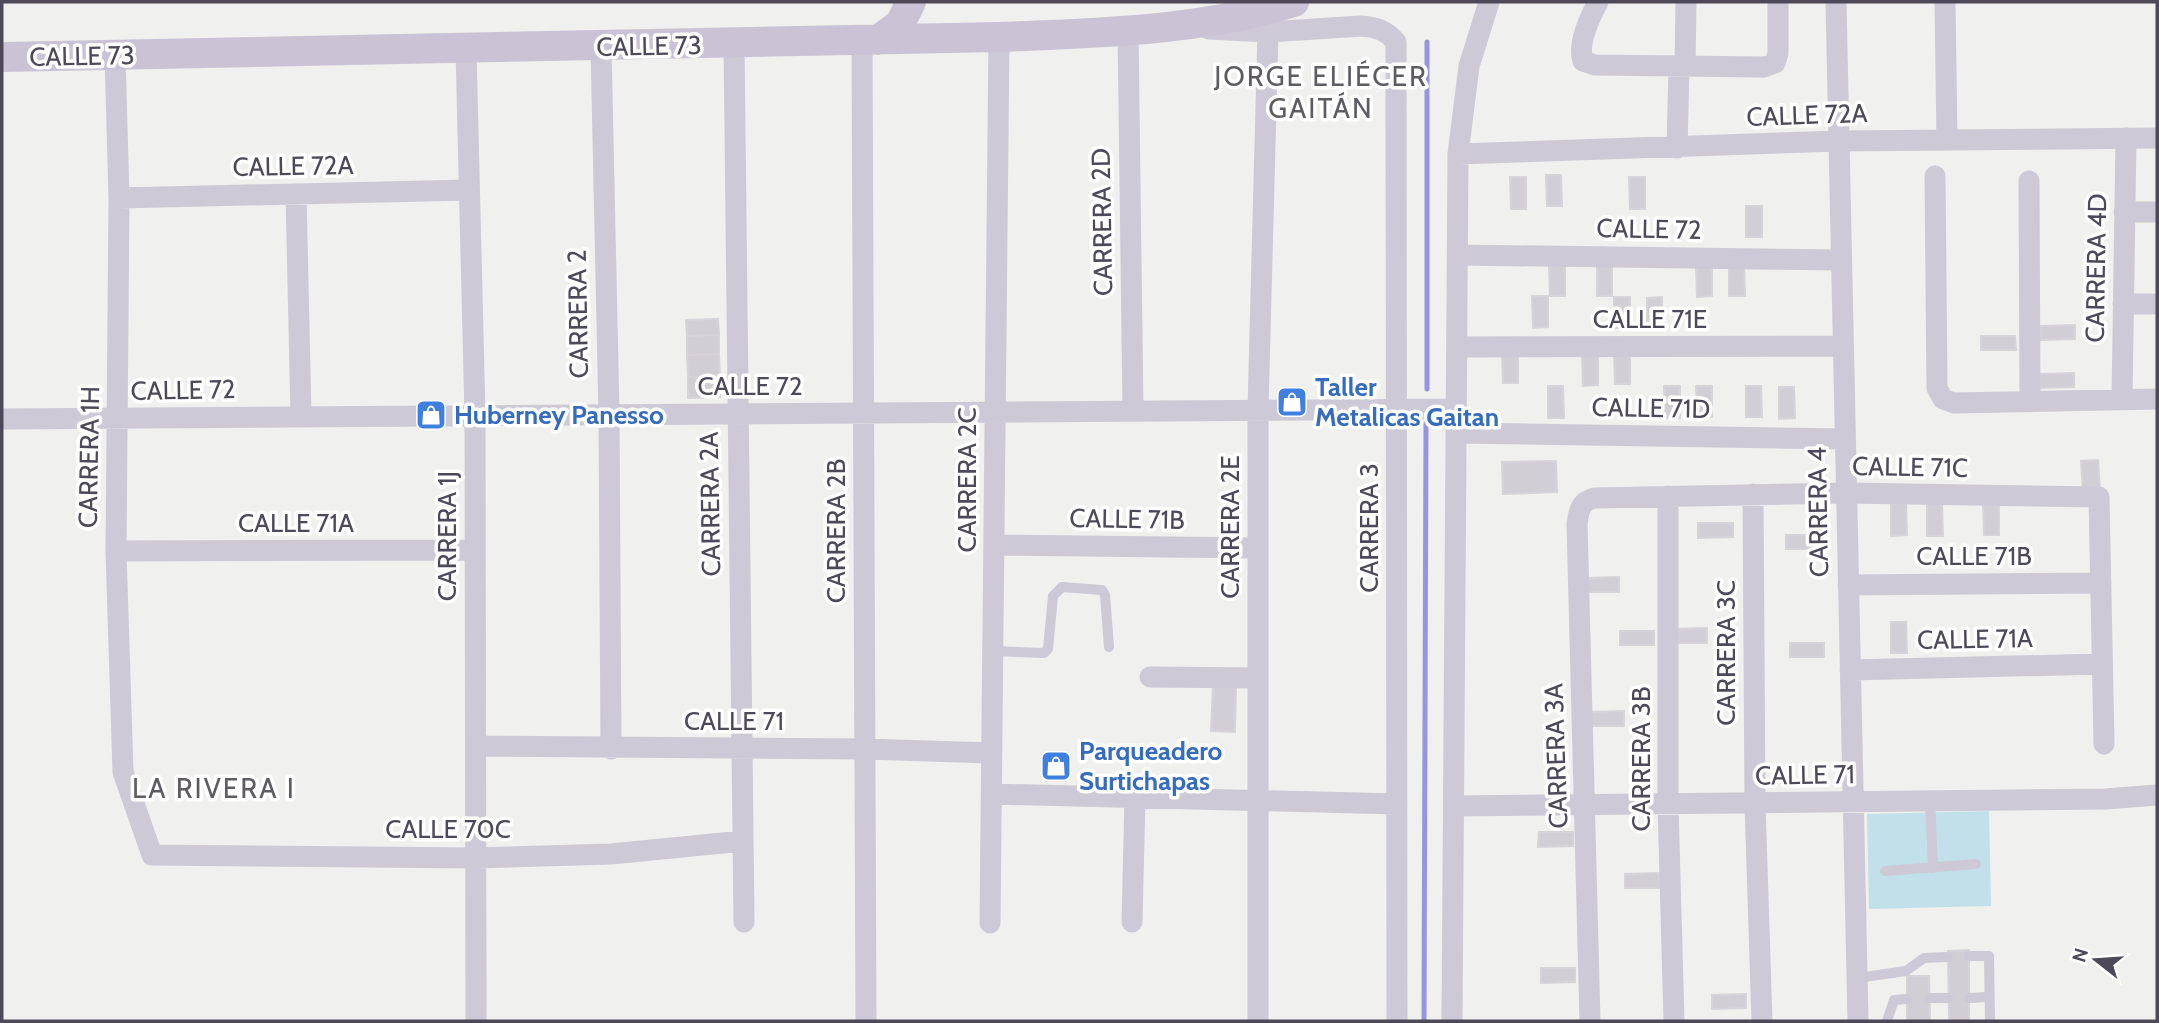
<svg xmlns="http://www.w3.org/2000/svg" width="2159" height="1023" font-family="Cabin,sans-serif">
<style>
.green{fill:#c2e0e9}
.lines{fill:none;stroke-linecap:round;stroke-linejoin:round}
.stream{stroke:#9895e0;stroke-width:5}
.building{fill:#d2ced5;stroke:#d6d3d9;stroke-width:2}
.lane{stroke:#cdc9d6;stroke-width:10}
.street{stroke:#cdc9d6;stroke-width:21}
.secondary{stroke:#c9c3d5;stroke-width:30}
.labels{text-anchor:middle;stroke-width:7;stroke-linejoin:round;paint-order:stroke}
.street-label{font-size:26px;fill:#4e4959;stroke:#fff}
.shop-label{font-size:26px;font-weight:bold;fill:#366cbe;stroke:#fff;text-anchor:start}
.neighbourhood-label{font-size:28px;letter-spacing:2px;fill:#5e5c62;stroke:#fff}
</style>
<rect width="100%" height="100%" fill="#f0f0ee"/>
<path class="green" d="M1989,811l2,95 -122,3 -2,-95z"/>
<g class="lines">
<path class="stream" d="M1427,389v-347
M1424,1021l2,-598"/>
</g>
<path class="building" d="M1546,175h15l1,31h-15z
M1510,177h16v32h-15z
M1629,177h16v32h-15z
M1746,206h16v31h-16z
M1612,264v32h-15v-31z
M1729,264h15l1,32h-16z
M1549,265h16v31h-15z
M1696,265h16v31l-15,1z
M1532,296h16v31l-15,1z
M1614,297h16v31h-16z
M1662,297v32h-15v-31z
M718,319l1,16 -32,1 -1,-16z
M2075,325v14l-34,1v-14z
M719,335v19l-32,1v-19z
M1981,336h34l1,14h-35z
M1502,352h16v31h-15z
M1614,352h16v32h-15z
M719,354l1,22 -32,1 -1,-22z
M1582,354h16v31l-15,1z
M2074,373v14l-34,1v-14z
M720,376v21l-32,1v-21z
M1548,386h15l1,32h-16z
M1664,386h16v32h-16z
M1696,386h16v31h-15z
M1746,386h15l1,31h-16z
M1779,387h15l1,31 -16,1z
M2098,460l2,30 -17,1 -2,-30z
M1556,461l1,31 -54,2 -1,-32z
M1983,503h16v32h-15z
M1891,504h15l1,31 -16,1z
M1927,504h15l1,32h-16z
M1698,523h35v14l-35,1z
M1786,535h34v14h-34z
M1619,577v15h-34v-14z
M1891,622h15l1,31h-16z
M1707,628v15h-34v-14z
M1620,631h34v14h-34z
M1790,643h34v14h-34z
M1213,684l23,1 -1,47 -24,-1z
M1624,711v15h-34v-14z
M1539,832h34v14l-35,1z
M1659,873v15h-34v-14z
M1969,950v71h-20l-1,-70z
M1541,968h34v14l-34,1z
M1907,976h22l1,45h-23z
M1746,994v14l-34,1v-14z"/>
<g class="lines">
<path class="lane" d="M994,651l50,2 4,-4 5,-53 9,-9 40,3 3,5 4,52
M1930,801l3,67
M1885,871l91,-7
M1969,956h20l1,65
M1857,978l49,-7 18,-13 24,-1
M1930,998h18
M1969,998l20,-1
M1887,1021l7,-21 13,-1"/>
<path class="street" d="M1598,2c-8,15 -21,42 -15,59l12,4 169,2 11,-4 3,-10v-51
M1836,2l22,1019
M1945,2l2,138
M1208,29l60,3 93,-6c15,1 25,4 35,16l1,979
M1128,31l5,380
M862,41l4,980
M734,43l10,879
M601,47l8,367 2,335
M466,50l9,365 1,606
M115,55l4,143 -3,353 7,221 29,83 324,3 135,-4 132,-13
M1685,67l1,-65
M1677,148l2,-81
M1458,154l381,-13 318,-3
M1935,176l2,212 6,11 11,4 203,-4
M2029,181l1,220
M296,194l5,222
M119,198l350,-8
M2124,212h33
M1458,255l382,5
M2123,304h34
M1457,347l385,-1
M2122,399l4,-261
M2,419l1455,-10
M1456,433l388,6
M1753,494l2,310 7,217
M1668,496v309l6,216
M995,545l263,3
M116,551l359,-1
M1848,585l253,-2
M1850,670l252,-6
M1150,677l108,1
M476,746l389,3 126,4
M992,794l405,10
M1454,806l651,-7 52,-4
M1132,922l3,-125
M990,923l9,-886
M1258,1021v-612l10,-377
M1452,1021l6,-867 11,-88 20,-64
M1590,1021l-13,-497c2,-14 3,-22 17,-26l252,-5 253,4 5,247"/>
<path class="secondary" d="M878,40l22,-16 11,-22
M2,57l997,-20c99,-4 200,-6 295,-35"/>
</g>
<defs>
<g id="shop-square" transform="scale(1.575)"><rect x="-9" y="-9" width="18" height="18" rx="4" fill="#3f7fe0" stroke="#fff"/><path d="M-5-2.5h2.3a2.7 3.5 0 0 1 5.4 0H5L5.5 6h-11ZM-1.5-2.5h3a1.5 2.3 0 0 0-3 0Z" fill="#fff"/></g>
</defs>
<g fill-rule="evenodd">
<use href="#shop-square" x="1292" y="402"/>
<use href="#shop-square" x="431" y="415"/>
<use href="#shop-square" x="1056" y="766"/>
</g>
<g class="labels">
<g class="street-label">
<text transform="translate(649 46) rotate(-1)" y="9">CALLE 73</text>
<text transform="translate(82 56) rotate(-1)" y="9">CALLE 73</text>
<text transform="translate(1807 115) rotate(-2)" y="9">CALLE 72A</text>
<text transform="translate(293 166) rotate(-1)" y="9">CALLE 72A</text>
<text transform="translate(1102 222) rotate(-91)" y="9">CARRERA 2D</text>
<text transform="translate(1649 229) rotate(1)" y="9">CALLE 72</text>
<text transform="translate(2096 268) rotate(-89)" y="9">CARRERA 4D</text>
<text transform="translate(578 314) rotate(-91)" y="9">CARRERA 2</text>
<text x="1650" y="328">CALLE 71E</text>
<text x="750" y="395">CALLE 72</text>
<text transform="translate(183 390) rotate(-1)" y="9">CALLE 72</text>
<text transform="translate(1651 408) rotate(1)" y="9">CALLE 71D</text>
<text transform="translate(89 457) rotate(-89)" y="9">CARRERA 1H</text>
<text transform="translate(1910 467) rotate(1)" y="9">CALLE 71C</text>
<text transform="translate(967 480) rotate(-90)" y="9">CARRERA 2C</text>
<text transform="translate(710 504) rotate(-91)" y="9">CARRERA 2A</text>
<text transform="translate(1818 512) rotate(-91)" y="9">CARRERA 4</text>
<text transform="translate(1127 519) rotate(1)" y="9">CALLE 71B</text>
<text x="296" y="532">CALLE 71A</text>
<text transform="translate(1230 527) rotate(-90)" y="9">CARRERA 2E</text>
<text transform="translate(1369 528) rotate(-90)" y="9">CARRERA 3</text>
<text transform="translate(836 531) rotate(-90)" y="9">CARRERA 2B</text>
<text transform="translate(447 536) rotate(-90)" y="9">CARRERA 1J</text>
<text x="1974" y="565">CALLE 71B</text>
<text transform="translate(1975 639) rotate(-1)" y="9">CALLE 71A</text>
<text transform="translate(1726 653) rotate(-90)" y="9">CARRERA 3C</text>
<text x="734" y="730">CALLE 71</text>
<text transform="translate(1556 756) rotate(-92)" y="9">CARRERA 3A</text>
<text transform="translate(1641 759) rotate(-90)" y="9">CARRERA 3B</text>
<text transform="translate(1805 775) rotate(-1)" y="9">CALLE 71</text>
<text x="448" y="838">CALLE 70C</text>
</g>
<g class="shop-label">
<text x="1315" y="396">Taller<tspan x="1315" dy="30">Metalicas Gaitan</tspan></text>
<text x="454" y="424">Huberney Panesso</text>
<text x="1079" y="760">Parqueadero<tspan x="1079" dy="30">Surtichapas</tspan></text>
</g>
<g class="neighbourhood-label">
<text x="1321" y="86">JORGE ELIÉCER<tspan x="1321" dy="32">GAITÁN</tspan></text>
<text x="214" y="798">LA RIVERA I</text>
</g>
</g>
<rect width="2159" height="1023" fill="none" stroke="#4e4959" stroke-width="7"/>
<g transform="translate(2096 960) rotate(287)" stroke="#ffffff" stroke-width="5" paint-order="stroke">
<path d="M0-5L12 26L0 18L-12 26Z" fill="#4e4959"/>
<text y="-10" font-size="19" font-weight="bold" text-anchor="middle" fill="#4e4959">N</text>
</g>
</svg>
